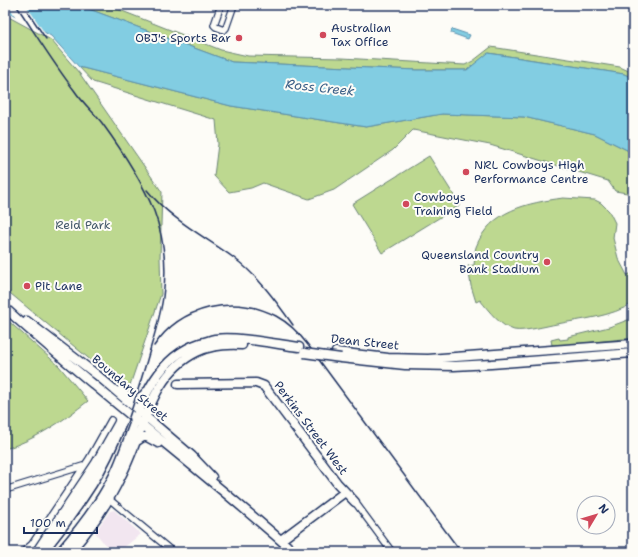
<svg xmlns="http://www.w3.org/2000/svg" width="638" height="557" font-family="'Shantell Sans',sans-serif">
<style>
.built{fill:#f2e6f0}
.green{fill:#bdd890;stroke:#6c8477}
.water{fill:#82cde2;stroke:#598ead}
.pier{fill:#fdfcf7}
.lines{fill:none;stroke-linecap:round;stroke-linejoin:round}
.street-casing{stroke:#1b2f5e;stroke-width:8}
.secondary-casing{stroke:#1b2f5e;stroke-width:11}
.street{stroke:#fdfcf7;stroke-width:5.5}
.secondary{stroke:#fdfcf7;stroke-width:8}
.rail{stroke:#1b2f5e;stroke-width:1.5}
.secondary-bridge-casing{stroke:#1b2f5e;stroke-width:11;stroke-linecap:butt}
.secondary-bridge{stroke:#fdfcf7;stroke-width:8}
.poi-dot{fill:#d1495b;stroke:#fdfcf7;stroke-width:1.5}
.labels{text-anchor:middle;stroke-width:4;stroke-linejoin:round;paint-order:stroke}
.poi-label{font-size:12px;fill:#1b2f5e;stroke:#fdfcf7;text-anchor:start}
.park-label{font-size:12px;fill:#44596a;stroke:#fdfcf7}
.street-label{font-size:12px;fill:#1b2f5e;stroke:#fdfcf7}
.water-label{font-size:13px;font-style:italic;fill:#3a5e86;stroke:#fdfcf7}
</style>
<rect width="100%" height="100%" fill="#fdfcf7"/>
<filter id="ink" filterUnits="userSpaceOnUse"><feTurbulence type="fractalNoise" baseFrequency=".025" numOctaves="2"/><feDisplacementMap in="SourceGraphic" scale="8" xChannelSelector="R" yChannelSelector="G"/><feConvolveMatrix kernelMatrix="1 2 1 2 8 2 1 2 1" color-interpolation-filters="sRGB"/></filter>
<g filter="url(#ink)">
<path class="built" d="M114,510l27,24 -23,18h-7l-16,-20 15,-21z"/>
<path class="green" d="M78,5h29l114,45 27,6 94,2 123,7 8,-4 18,-14 129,20 13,6v5l-9,-4 -135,-21 -22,17h-50l-185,-8z
M5,15l46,25 29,34 82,118 -2,66 1,36 -33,97 -123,-102z
M79,67l152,39 135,21 76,-13 82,3 71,17 38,19v41l-18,-3 -7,-10 -118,-36 -77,-15 -20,20 -59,40 -25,9 -46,-16 -12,5 -22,4 -15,-16 4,-32 -2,-24 -123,-38z
M429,156l31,49 -78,48 -30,-49z
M563,198l32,2 6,3 8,8 6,12 -2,15 5,20 9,17 6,-2v30c-22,14 -51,16 -76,21 -11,2 -33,8 -43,6 -14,-4 -25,-19 -34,-30l-4,2 -5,-16 -3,-20 6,-1c1,-5 0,-13 2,-18 14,-37 52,-44 87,-49z
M5,318l54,48 29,35c-25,20 -53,39 -83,48z
M633,318v20l-68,7h-13l-1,-5 8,-2 1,2 8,-1v-2l41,-10z"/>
<path class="water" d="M5,5h73l154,57 185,8h50l21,-17 136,21 9,4v75l-38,-19 -71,-17 -82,-3 -76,13 -135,-21 -152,-39 -28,-31 -46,-26z
M452,29l18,6 -2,4 -17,-6z"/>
<path class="pier" d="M8,5h18l20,30 -29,-16z"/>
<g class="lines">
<g class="street-casing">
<path id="street" d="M221,5l-7,20 2,2 8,3 2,-2 8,-23
M5,490l78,-24
M109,499l64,53
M355,502l37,50
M23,552l9,-8 57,-85 22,-39"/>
</g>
<g class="secondary-casing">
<path id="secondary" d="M5,308c93,85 195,160 289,244
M27,321l70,54 95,81 20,21
M336,352l52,6 40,1 205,-15
M341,358l64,7 49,1 37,-2 142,-11
M178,384l78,-1 8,3 73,97 18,19
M120,391c10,6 18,12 26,1
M137,441l6,-4h4l11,6
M281,540l64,-48
M60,552c20,-23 40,-49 54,-77 23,-47 29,-113 86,-132 5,-1 10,-3 15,-4 24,-3 60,5 84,8
M70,552c19,-22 39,-50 51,-76 23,-43 28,-101 76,-124 14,-7 29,-8 45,-7"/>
</g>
<use href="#street" class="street"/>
<use href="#secondary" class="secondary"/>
<path class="rail" d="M16,5c19,28 37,58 58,85 8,12 19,22 28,33 19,26 40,58 52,88 10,27 13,58 9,86 -3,22 -10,42 -16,63 -13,44 -26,88 -51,127 -14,22 -30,44 -47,65
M28,12l18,27
M147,190c24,30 57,46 87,68 24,18 42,43 59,67
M154,346c26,-40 80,-52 122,-30 13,7 23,17 32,29l153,207"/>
<g class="secondary-bridge-casing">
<path id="secondary-bridge" d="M304,353l37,5"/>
</g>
<use href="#secondary-bridge" class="secondary-bridge"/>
</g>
</g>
<g class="poi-dot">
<circle cx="323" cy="35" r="4"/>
<circle cx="239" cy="38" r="4"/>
<circle cx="466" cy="172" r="4"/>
<circle cx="406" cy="204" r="4"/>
<circle cx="547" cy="262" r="4"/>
<circle cx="27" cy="286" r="4"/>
</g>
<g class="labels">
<g class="poi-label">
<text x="331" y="32">Australian<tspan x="331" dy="14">Tax Office</tspan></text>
<text x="231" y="42" text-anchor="end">OBJ's Sports Bar</text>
<text x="474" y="169">NRL Cowboys High<tspan x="474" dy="14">Performance Centre</tspan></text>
<text x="414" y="201">Cowboys<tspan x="414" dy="14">Training Field</tspan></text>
<text x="539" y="259" text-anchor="end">Queensland Country<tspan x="539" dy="14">Bank Stadium</tspan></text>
<text x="35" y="290">Pit Lane</text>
</g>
<g class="park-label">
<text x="83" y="229">Reid Park</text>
</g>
<g class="street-label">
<text transform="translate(365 342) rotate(6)" y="4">Dean Street</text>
<text transform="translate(130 388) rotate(40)" y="4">Boundary Street</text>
<text transform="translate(311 428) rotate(53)" y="4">Perkins Street West</text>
</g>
<g class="water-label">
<text transform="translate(320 87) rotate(6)" y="5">Ross Creek</text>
</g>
</g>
<rect width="638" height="557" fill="none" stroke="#fdfcf7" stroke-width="20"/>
<rect x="10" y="10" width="618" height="537" fill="none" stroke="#1b2f5e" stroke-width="1.5" filter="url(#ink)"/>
<g transform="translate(596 515) rotate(52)"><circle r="19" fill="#fdfcf7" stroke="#a3aaba"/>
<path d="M0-3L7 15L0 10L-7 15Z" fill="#d1495b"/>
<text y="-6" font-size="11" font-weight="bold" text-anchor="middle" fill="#1b2f5e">N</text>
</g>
<path d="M24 527v6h73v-6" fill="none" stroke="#1b2f5e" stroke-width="2"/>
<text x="30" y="527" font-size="12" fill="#1b2f5e" stroke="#fdfcf7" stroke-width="3" paint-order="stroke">100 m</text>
</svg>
